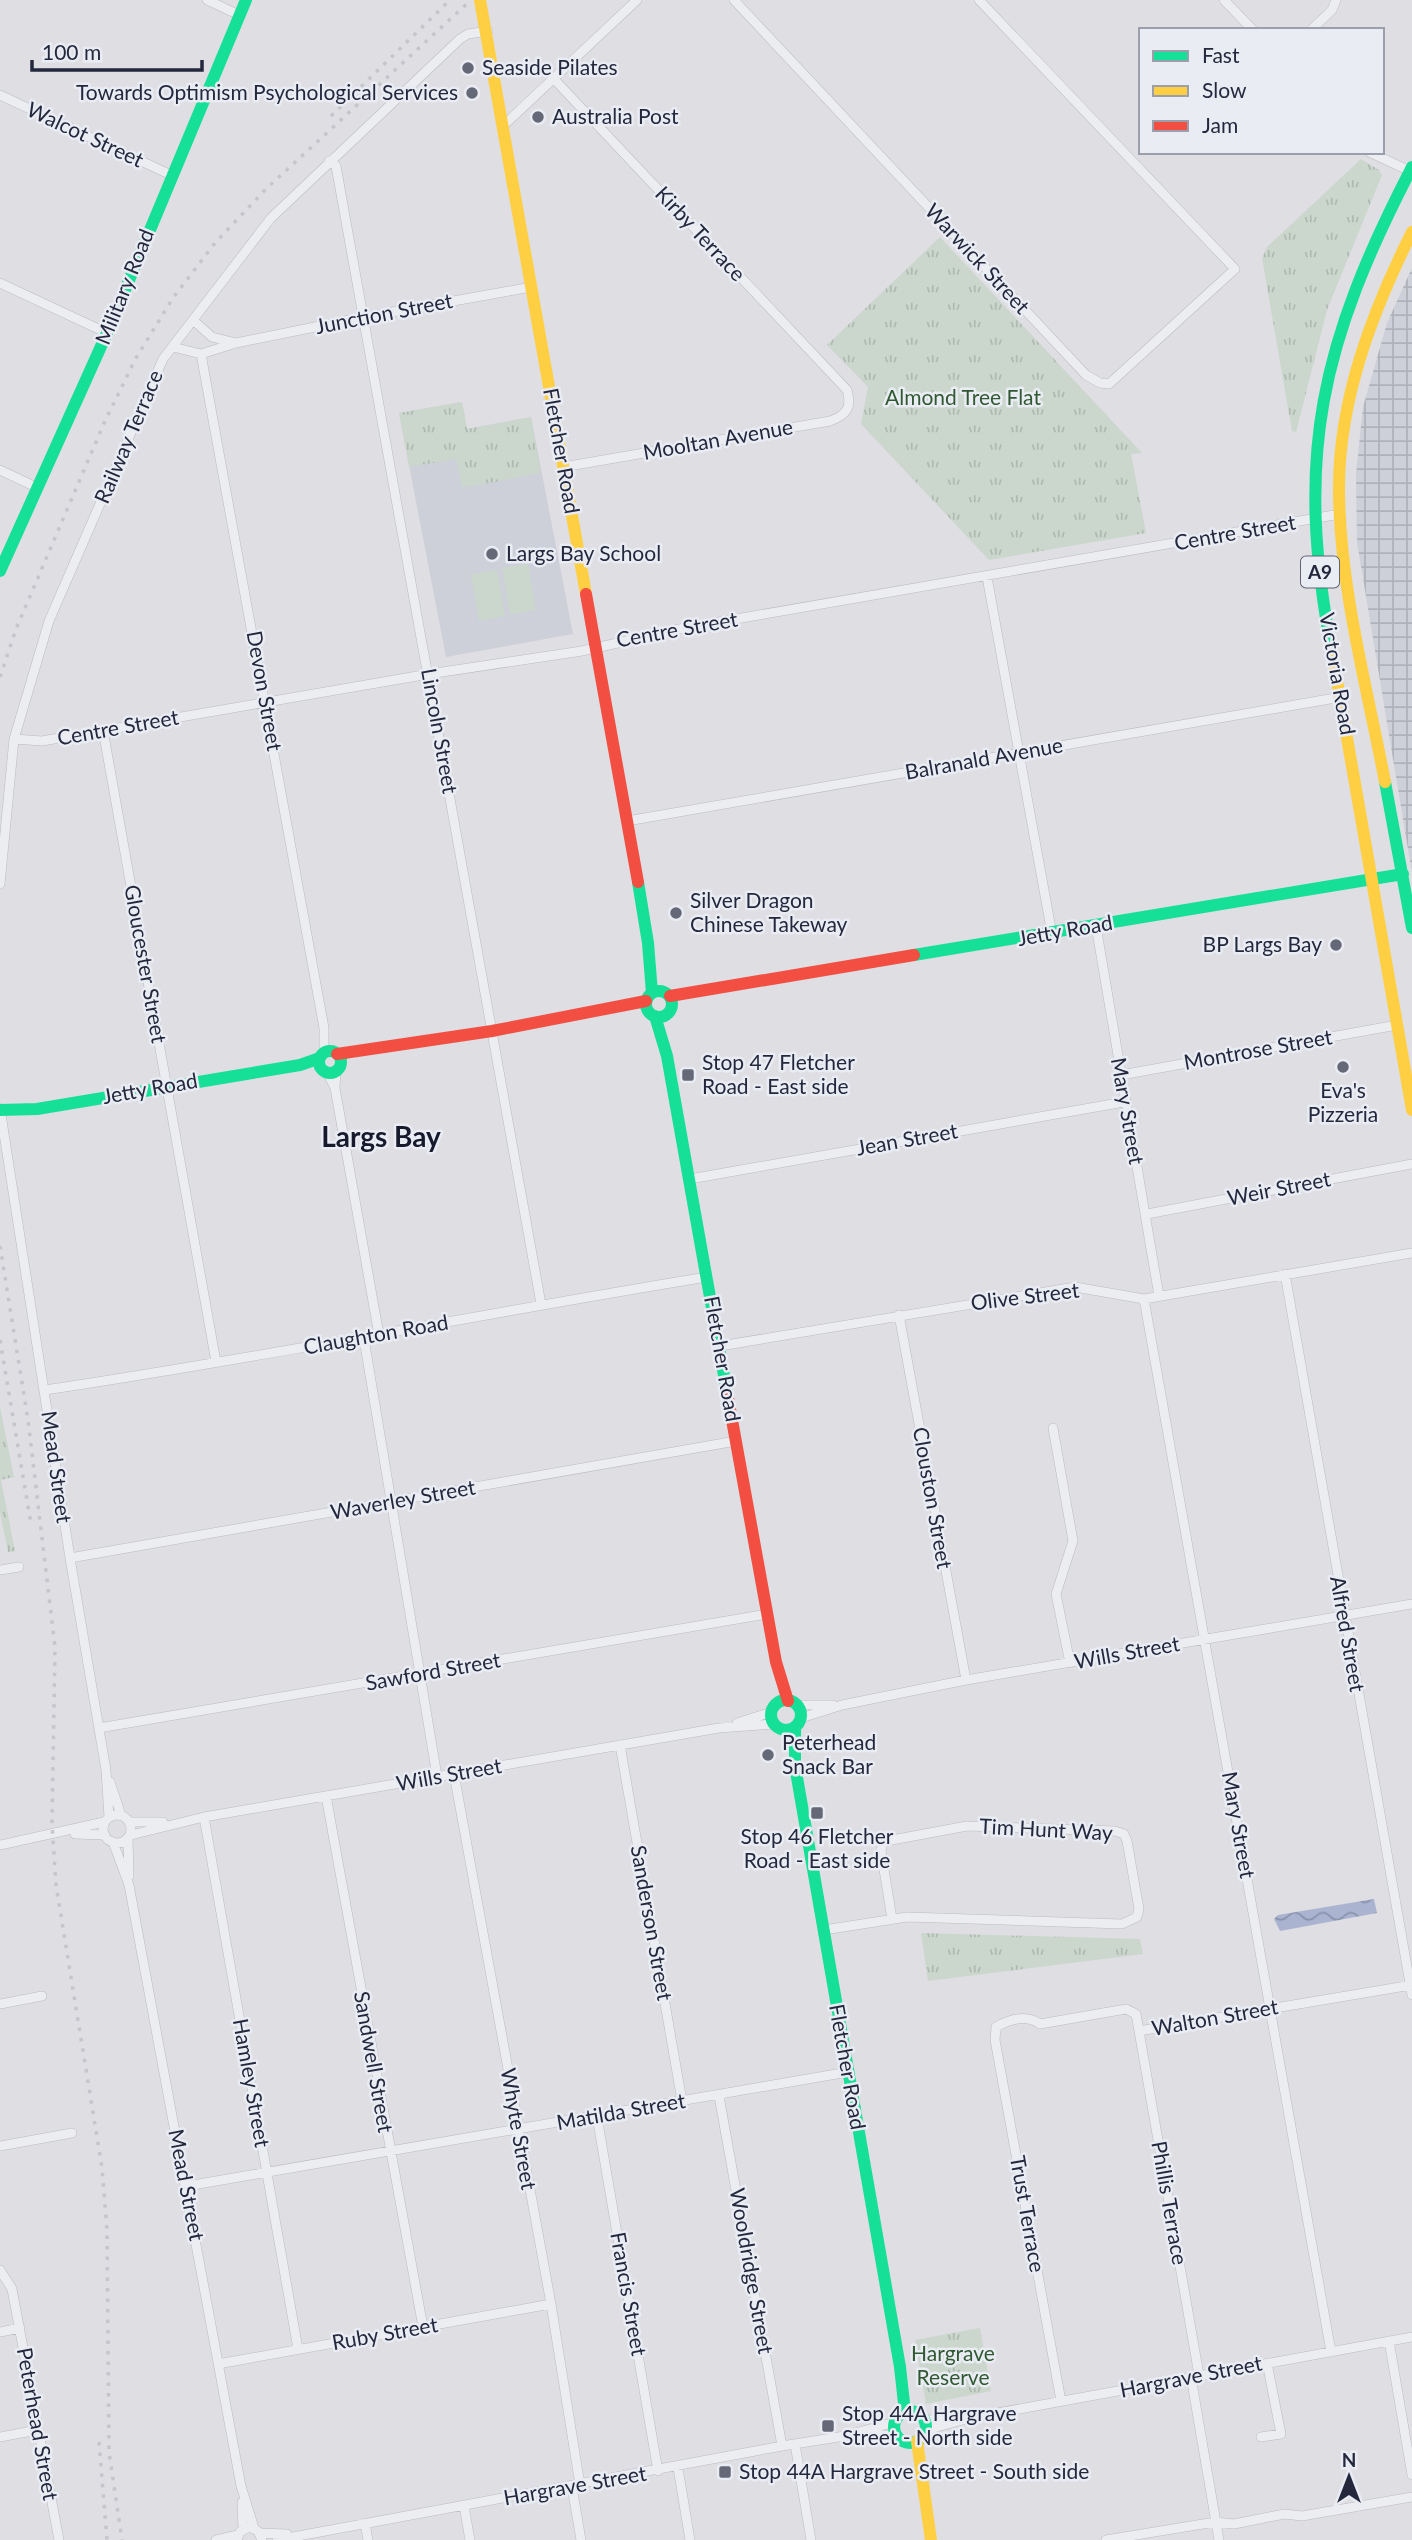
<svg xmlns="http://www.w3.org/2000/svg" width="1412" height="2540" font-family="Lato,sans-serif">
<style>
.built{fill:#cdcfd9}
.industrial{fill:url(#industrial-grid)}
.grass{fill:url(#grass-tufts)}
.pitch{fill:#cbd7cd}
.water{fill:url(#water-waves)}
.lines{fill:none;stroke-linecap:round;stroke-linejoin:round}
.street-casing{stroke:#bbbbc1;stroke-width:10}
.street{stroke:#ecedf0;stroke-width:9}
.fast{stroke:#16e098;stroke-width:12}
.slow{stroke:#ffcf43;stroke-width:12}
.jam{stroke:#f24e42;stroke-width:12}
.rail{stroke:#c5c6cb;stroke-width:3.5;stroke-dasharray:3.5 7;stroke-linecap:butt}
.poi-dot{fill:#656877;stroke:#eaecf4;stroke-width:2.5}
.labels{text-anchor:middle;stroke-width:5;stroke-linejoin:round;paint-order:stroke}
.shield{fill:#eaecf4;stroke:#5f6374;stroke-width:2}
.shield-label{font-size:19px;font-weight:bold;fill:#24283d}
.poi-label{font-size:21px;fill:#24283d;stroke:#eaecf4;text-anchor:start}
.street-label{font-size:21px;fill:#24283d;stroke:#eaecf4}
.park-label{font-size:21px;fill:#315931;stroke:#eaecf4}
.district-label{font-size:28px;font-weight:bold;fill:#171a2d;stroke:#eaecf4}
</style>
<defs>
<pattern id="industrial-grid" width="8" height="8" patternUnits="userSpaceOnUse" patternTransform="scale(1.75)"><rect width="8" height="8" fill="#cdcfd9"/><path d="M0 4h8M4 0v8" fill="none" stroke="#b0b2bb"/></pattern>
<pattern id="grass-tufts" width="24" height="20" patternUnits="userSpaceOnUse" patternTransform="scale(1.75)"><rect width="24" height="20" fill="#cbd7cd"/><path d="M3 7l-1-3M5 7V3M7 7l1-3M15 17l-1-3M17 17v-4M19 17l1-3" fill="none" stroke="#aeb9b1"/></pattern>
<pattern id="water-waves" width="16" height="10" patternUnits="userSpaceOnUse" patternTransform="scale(1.75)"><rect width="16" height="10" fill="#aab4d1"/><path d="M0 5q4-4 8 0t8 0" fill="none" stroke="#8a92ab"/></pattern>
</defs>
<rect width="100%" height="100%" fill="#dedee3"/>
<path class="built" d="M462,402l5,27 64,-12 42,217 -127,23 -47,-244z"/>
<path class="industrial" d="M1412,268v605l-55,-331 -1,-68 7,-67 24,-84z"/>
<path class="grass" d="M1361,159l18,11 3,5 -55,135 -31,122 -4,-1 -30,-173 5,-11z
M940,237l202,216 -11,1 15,79 -157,27 -128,-136 7,-37 -41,-42z
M462,402l5,27 64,-12 10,56 -79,15 -6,-29 -47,8 -10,-54z
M0,1407l14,70 -13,3 14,71 -7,1 -8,-40z
M921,1933l219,6 3,15 -215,27z
M980,2328l11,63 -65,13 -11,-64z"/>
<path class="pitch" d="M528,564l8,46 -26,5 -8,-47z
M497,570l8,46 -26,5 -8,-47z"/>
<path class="water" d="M1374,1899l3,14 -97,18 -6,-12 4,-4z"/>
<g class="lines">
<g class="street-casing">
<path id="street" d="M207,0l32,15
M734,0l352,375 14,8 9,1 126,-115 -256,-269
M1224,0l29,30
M1311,30l21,-20 4,-10
M553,78l294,312c5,17 0,25 -17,31l-267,46
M0,95l171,80
M503,126l134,-126
M1369,152l43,20
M329,161l7,5 205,1138
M0,283l107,50
M194,321l18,16 24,6
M173,347l28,7 35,-11 128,-26 168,-30
M201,354l123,674v25
M0,470l38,18
M987,577l65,357
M103,730l113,632
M14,739l28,2 387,-67 153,-23 102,-23 656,-114
M627,821l714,-124
M0,884l14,-145 35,-118 114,-262 108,-141 189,-179 8,-5 20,-3
M1096,926l63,370
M327,1072l8,16 44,247
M1121,1075l276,-50
M335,1088l1,-18
M0,1108l70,450 36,212 3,47
M690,1179l434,-77
M1147,1214l265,-50
M1285,1274l127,721
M1144,1299l187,1053
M899,1315l67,365
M364,1339l73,437
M720,1346l355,-59 69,12 268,-46
M45,1390c222,-33 441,-77 662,-113
M1053,1428l20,113 -17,53 14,69
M70,1558l666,-117
M0,1570l19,-3
M797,1705h36
M801,1718l41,-13 124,-25 446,-76
M737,1723l35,-11
M99,1728l668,-114
M620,1745l62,356
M454,1774l97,530 29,181
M110,1782l11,33
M326,1796l97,531
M103 1829a14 14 0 1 1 28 0a14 14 0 1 1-28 0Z
M204,1817l94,532
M131,1822h32
M75,1834l30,1
M131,1835l73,-18 515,-89 55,-4
M128,1839l1,37
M113,1842l16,43 112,601 13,42
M0,1845l104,-23
M824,1930l83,-13 215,7 15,-7 2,-8 -12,-68 -3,-7 -9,-3 -148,-5 -75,14 -9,3 -2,8 11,68
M0,2004l42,-8
M1139,2031l60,344
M719,2096l63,350
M597,2117l61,354
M0,2146l72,-13
M187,2186l661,-114
M0,2270l12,19 47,251
M0,2332l20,-4
M1389,2341l23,134
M218,2364l333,-60
M1191,2377l28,163
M1061,2401l-66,-361 1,-13c14,-8 30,-13 44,-3l86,-15 10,5 3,17 273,-46
M925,2420l26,-1
M926,2430l44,-12 442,-81
M859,2432l36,-10
M0,2437l37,-7
M1261,2437l20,-3 -14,-71
M795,2444l16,96
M678,2468l12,72
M572,2487l9,53
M242,2502l1,27
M464,2506l6,34
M365,2523l3,17
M259,2533l28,1
M216,2540l22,-5
M237,2540l3,-8 9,-5 9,4 4,9
M277,2540l505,-94 69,-11h45
M1106,2540l109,-18 19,2 50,-10 18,2 110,-19"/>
</g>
<use href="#street" class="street"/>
<path class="fast" d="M0,571l107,-238 139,-333
M1332,652c-38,-197 -11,-309 80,-485
M1385,782l27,146
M638,882l10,61 4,50
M914,955l489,-81
M646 1004a13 13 0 1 1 26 0a13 13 0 1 1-26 0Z
M655,1016l12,40 61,342
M319 1062a11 11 0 1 1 22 0a11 11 0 1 1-22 0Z
M0,1110l37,-1 263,-44 20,-7
M771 1715a15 15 0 1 1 30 0a15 15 0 1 1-30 0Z
M795,1728v38l105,601 5,45
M894 2427a16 16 0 1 1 32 0a16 16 0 1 1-32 0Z"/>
<path class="slow" d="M480,0l106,594
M1332,652l80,458
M1385,782c-18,-95 -45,-193 -46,-290 -1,-91 33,-180 73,-260
M917,2441l14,99"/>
<path class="jam" d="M586,594l52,288
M670,996l244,-41
M337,1054l155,-23 154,-30
M728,1398l48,264 12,39"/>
<path class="rail" d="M331,116l119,-116
M0,677l16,-48 89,-208 31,-63 37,-60 42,-55 51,-54 205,-189
M0,1246l28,174 27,227 -3,177 4,61 46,283 5,62 2,222 13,88
M0,1340l31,184
M99,2442l8,98"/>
</g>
<g class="poi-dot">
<circle cx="468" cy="68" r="7"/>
<circle cx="472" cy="93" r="7"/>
<circle cx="538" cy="117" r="7"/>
<circle cx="492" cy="554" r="7"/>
<circle cx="676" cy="913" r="7"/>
<circle cx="1336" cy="945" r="7"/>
<circle cx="1343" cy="1067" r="7"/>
<rect x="681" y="1068" width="14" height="14" rx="3.5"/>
<circle cx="768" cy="1755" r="7"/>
<rect x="810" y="1806" width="14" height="14" rx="3.5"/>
<rect x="821" y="2419" width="14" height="14" rx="3.5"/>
<rect x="718" y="2465" width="14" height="14" rx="3.5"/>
</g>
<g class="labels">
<rect class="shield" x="1301" y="556.5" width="38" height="31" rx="5"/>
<g class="shield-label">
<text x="1320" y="579">A9</text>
</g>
<g class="poi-label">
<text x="482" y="75">Seaside Pilates</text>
<text x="458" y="100" text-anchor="end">Towards Optimism Psychological Services</text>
<text x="552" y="124">Australia Post</text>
<text x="506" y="561">Largs Bay School</text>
<text x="690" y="908">Silver Dragon<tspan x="690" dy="24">Chinese Takeway</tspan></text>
<text x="1322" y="952" text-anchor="end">BP Largs Bay</text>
<text x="702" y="1070">Stop 47 Fletcher<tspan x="702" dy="24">Road - East side</tspan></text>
<text x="1343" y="1098" text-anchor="middle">Eva's<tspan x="1343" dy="24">Pizzeria</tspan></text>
<text x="782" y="1750">Peterhead<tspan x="782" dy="24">Snack Bar</tspan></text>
<text x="817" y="1844" text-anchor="middle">Stop 46 Fletcher<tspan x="817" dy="24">Road - East side</tspan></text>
<text x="842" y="2421">Stop 44A Hargrave<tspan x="842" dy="24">Street - North side</tspan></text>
<text x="739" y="2479">Stop 44A Hargrave Street - South side</text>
</g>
<g class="street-label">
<text transform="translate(85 135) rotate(25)" y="7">Walcot Street</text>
<text transform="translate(700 234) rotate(47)" y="7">Kirby Terrace</text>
<text transform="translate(977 259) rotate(47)" y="7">Warwick Street</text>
<text transform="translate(125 287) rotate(-68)" y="7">Military Road</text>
<text transform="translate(384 314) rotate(-11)" y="7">Junction Street</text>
<text transform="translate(129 437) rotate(-67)" y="7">Railway Terrace</text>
<text transform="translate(718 440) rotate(-10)" y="7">Mooltan Avenue</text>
<text transform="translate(561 451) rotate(80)" y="7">Fletcher Road</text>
<text transform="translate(1235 533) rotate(-10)" y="7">Centre Street</text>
<text transform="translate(677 630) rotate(-10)" y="7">Centre Street</text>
<text transform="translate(1337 674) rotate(80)" y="7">Victoria Road</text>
<text transform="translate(264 691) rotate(80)" y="7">Devon Street</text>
<text transform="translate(118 728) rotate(-10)" y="7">Centre Street</text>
<text transform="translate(439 731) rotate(80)" y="7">Lincoln Street</text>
<text transform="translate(984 759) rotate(-10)" y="7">Balranald Avenue</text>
<text transform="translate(1065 931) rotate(-10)" y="7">Jetty Road</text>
<text transform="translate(145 964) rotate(80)" y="7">Gloucester Street</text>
<text transform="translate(1258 1050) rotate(-10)" y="7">Montrose Street</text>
<text transform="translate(150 1089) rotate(-10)" y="7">Jetty Road</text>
<text transform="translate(1127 1111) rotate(80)" y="7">Mary Street</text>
<text transform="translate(907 1140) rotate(-10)" y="7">Jean Street</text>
<text transform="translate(1279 1189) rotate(-11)" y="7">Weir Street</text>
<text transform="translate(1025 1297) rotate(-7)" y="7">Olive Street</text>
<text transform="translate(376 1335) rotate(-10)" y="7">Claughton Road</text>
<text transform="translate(722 1359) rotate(80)" y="7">Fletcher Road</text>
<text transform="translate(56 1467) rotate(82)" y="7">Mead Street</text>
<text transform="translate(932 1498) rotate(80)" y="7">Clouston Street</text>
<text transform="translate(403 1500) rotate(-10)" y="7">Waverley Street</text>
<text transform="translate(1347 1634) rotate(80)" y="7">Alfred Street</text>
<text transform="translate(1127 1653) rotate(-10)" y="7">Wills Street</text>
<text transform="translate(433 1672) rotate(-10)" y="7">Sawford Street</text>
<text transform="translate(449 1775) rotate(-10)" y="7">Wills Street</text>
<text transform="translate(1238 1825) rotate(80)" y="7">Mary Street</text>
<text transform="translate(1046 1830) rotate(3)" y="7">Tim Hunt Way</text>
<text transform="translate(651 1923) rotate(80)" y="7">Sanderson Street</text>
<text transform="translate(1215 2018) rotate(-10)" y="7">Walton Street</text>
<text transform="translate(373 2062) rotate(80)" y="7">Sandwell Street</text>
<text transform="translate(847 2067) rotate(80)" y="7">Fletcher Road</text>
<text transform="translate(251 2083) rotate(80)" y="7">Hamley Street</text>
<text transform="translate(621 2112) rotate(-10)" y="7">Matilda Street</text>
<text transform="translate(518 2129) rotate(80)" y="7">Whyte Street</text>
<text transform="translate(186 2185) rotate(79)" y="7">Mead Street</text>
<text transform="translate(1169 2203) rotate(80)" y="7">Phillis Terrace</text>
<text transform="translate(1027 2214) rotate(80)" y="7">Trust Terrace</text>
<text transform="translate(751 2271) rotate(80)" y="7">Wooldridge Street</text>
<text transform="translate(628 2294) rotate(80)" y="7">Francis Street</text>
<text transform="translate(385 2334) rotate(-10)" y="7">Ruby Street</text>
<text transform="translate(1191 2377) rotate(-11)" y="7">Hargrave Street</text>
<text transform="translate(37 2424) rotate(80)" y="7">Peterhead Street</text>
<text transform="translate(575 2486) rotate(-10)" y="7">Hargrave Street</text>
</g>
<g class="park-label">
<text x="963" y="405">Almond Tree Flat</text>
<text x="953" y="2361">Hargrave<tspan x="953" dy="24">Reserve</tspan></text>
</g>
<g class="district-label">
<text x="381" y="1147">Largs Bay</text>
</g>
</g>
<rect x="1139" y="28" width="245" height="126" fill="#eaecf4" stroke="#9b9eab" stroke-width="2"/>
<rect x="1153" y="51" width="35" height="10" fill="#16e098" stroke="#9b9eab" stroke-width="2"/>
<text x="1202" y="63" font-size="21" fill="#24283d">Fast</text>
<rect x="1153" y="86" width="35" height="10" fill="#ffcf43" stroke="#9b9eab" stroke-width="2"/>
<text x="1202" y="98" font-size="21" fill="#24283d">Slow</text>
<rect x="1153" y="121" width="35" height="10" fill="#f24e42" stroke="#9b9eab" stroke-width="2"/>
<text x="1202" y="133" font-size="21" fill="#24283d">Jam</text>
<g transform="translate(1349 2477)" stroke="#eaecf4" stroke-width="5" paint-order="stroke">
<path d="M0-5L12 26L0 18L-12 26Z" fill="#24283d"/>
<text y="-10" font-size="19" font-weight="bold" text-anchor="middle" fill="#24283d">N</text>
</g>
<path d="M32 60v10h170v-10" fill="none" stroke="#24283d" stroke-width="3.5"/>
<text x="42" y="60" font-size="21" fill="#24283d" stroke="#eaecf4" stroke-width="5" paint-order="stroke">100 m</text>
</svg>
